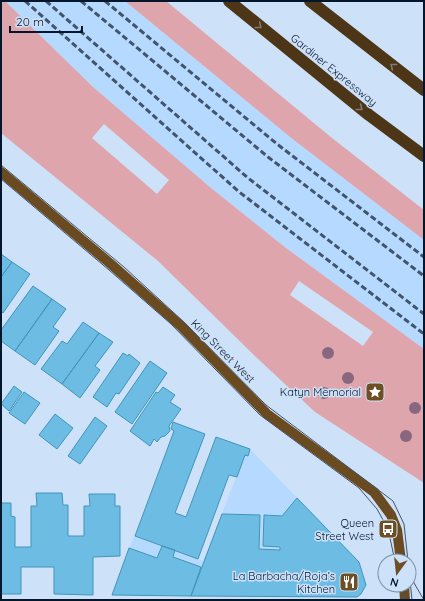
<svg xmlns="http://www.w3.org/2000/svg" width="425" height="601" font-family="Quicksand,sans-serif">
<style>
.built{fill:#b6d9ff}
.green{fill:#dfa5ac;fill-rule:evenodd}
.building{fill:#6cbce4;stroke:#4294b9}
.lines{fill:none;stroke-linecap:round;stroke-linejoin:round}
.major{stroke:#6a4a20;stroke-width:10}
.highway{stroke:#4d3617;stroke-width:12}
.tram{stroke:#42546a;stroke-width:1}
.rail{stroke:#42546a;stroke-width:3;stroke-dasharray:6 3;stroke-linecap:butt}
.tree{fill:#8a6780}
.oneway{stroke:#807a71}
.labels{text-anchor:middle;stroke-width:3;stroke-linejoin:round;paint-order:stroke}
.street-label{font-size:11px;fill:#04162b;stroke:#cde1f9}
.poi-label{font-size:11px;fill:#04162b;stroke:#cde1f9;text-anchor:end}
</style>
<rect width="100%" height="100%" fill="#cde1f9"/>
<path class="built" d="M5,1h120l165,136 134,103v109l-138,-101 -75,-60 -118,-101z
M250,449l109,113 7,23 -5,9 -4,3 -245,-2 22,-59 69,25 42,-106 3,1z"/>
<path class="green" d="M1,1h4l88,86 118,101 75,60 138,101v134l-109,-71 -58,-54 -99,-97 -157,-128zM104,124l65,56 -12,14 -65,-56zM299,281l74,51 -10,14 -73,-51z
M125,1h41l166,137 92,72v30l-134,-103z"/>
<path class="building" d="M1,254l11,8 -11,15z
M12,262l18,12 -27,39 -2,-2v-34z
M33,286l19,13 -37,52 -14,-10v-11z
M52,299l14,10 -13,18 6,4 -24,34 -20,-14z
M83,322l16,11 -37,51 -21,-15 21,-28 5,3z
M99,333l14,9 -18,24 5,4 -20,28 -18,-14z
M123,353l5,3 1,-2 11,9 -21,31 -3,-1 -9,14 -14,-10z
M150,361l17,12 -35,51 -17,-12z
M14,386l8,6 -13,19 -8,-7z
M163,387l12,8 -5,7 11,7 -12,17 1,5 -5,5 -4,1 -4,5 -3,-3 -4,7 -20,-15 26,-39 2,1z
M24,392l16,11 -15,21 -16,-11z
M55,414l18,14 -16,21 -18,-14z
M95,417l12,9 -27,38 -12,-8z
M173,422l32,12 -30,79 6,2 5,2 30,-80 34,12 -2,7 -3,-1 -8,22 -8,-2 -31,84 -63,-23 39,-105 -3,-2z
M36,493h26l1,12h5v31h16v-30h6l-1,-12h26v12h5v50l-27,1v38l-39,-1v-27h-33v27h-20v-91h10v13l4,1v30h16v-41h6z
M297,498l62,64 7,23 -5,9 -4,3 -166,-1 31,-82 38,1 -1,34 21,1v-3l-17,-1 1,-31 18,1z
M162,546l13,4 -2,7 28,10 -10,29 -79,-1 17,-47 28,10z"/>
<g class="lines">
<path class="major" d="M1,172l111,93 69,61 86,88 107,78 17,23 6,15 4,31
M404,585l1,15"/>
<path class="highway" d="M229,1l140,114 55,41
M310,1l114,89"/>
<path class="tram" d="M1,165l123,102 61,56 81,82 127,96 11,23 4,37
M1,179l108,91 62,54 89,91 99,73 18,21 11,20 7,32
M409,561l5,22 10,17
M410,580l2,20
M401,585l4,15"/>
<path class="rail" d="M25,1l213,190 186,143
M46,1l202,177 176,136
M81,1l187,156 156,119
M105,1l172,143 147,113"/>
</g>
<g class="tree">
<circle cx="328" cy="353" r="6"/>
<circle cx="348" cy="378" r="6"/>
<circle cx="324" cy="393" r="6"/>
<circle cx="415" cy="408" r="6"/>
<circle cx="406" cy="436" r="6"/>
</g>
<defs><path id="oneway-chevron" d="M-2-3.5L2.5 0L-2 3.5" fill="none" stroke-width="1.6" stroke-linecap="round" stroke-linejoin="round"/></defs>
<g class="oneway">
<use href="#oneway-chevron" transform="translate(259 26) rotate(39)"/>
<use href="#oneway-chevron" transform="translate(393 66) rotate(-142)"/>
<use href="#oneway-chevron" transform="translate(360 108) rotate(39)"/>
</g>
<defs>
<g id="sight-square" transform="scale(1)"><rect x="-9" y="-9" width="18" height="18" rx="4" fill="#6e4e25" stroke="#cde1f9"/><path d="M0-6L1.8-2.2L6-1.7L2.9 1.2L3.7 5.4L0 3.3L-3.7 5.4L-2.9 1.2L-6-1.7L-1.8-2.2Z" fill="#fff"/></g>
<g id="bus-square" transform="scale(1)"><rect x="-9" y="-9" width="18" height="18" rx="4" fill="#6e4e25" stroke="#cde1f9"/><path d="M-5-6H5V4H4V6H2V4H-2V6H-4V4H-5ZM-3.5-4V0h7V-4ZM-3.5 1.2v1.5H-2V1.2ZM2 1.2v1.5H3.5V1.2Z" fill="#fff"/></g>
<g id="restaurant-square" transform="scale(1)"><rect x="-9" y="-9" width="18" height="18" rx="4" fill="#6e4e25" stroke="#cde1f9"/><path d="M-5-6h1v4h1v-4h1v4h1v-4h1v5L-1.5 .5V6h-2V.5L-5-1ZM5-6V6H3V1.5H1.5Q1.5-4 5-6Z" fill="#fff"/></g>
</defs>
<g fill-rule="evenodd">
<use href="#sight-square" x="375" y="392"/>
<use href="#bus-square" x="388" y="529"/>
<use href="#restaurant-square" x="349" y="582"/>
</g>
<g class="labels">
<g class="street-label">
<text transform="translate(334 70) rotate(39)" y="4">Gardiner Expressway</text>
<text transform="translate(223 351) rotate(45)" y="4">King Street West</text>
</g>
<g class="poi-label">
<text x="361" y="396">Katyn Memorial</text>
<text x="374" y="527">Queen<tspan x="374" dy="13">Street West</tspan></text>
<text x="335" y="580">La Barbacha/Roja’s<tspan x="335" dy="13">Kitchen</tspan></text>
</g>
</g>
<rect width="425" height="601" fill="none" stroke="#04162b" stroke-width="4"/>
<g transform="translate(397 573) rotate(195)"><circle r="19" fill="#cde1f9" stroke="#7d90a7"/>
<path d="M0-3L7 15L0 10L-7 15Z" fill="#6e4e25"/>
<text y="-6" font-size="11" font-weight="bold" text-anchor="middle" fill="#04162b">N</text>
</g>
<path d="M10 26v6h72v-6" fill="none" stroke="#04162b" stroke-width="2"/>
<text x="16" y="26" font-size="12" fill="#04162b" stroke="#cde1f9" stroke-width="3" paint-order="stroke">20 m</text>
</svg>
